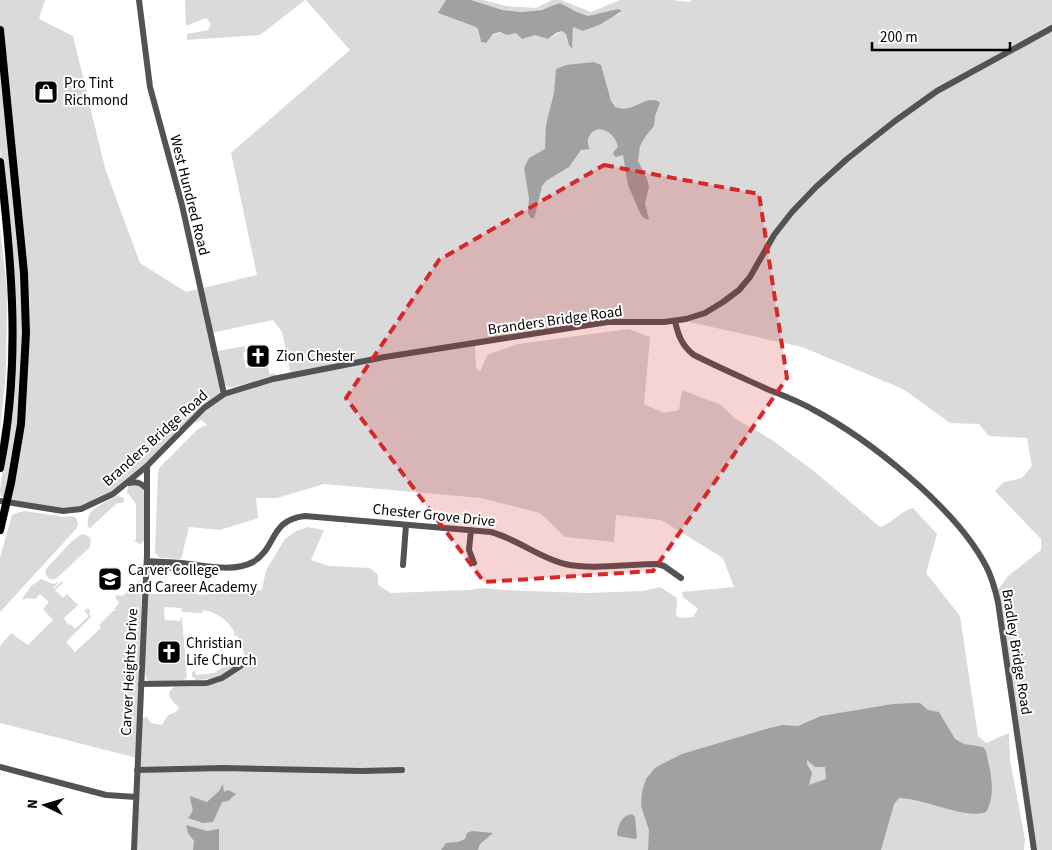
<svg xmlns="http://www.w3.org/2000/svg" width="1052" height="850" font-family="'Source Sans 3',sans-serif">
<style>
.green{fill:#dadada}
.water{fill:#a1a1a1;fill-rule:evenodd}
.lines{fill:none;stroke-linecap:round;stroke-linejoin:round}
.major-casing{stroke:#dbdbdb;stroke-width:9}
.minor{stroke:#535353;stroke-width:6}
.major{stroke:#000;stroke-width:8}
.marked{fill:#d62828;fill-opacity:0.2;stroke:#d62828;stroke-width:4;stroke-dasharray:10 6;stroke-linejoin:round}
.labels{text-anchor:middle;stroke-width:4;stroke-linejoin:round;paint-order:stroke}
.poi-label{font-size:15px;fill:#000;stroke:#fff;text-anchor:start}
.street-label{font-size:15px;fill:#000;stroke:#fff}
</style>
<rect width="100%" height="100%" fill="#fff"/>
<path class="green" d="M0,0h45l-6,19 34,17 32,132 35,95 46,29 71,-17 -26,-122 119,-103 -44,-50h140l-7,13 37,14 2,2 3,13 2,1c13,-12 16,-11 34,-10 7,9 10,2 19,2 4,0 8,3 12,4l14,-8 4,3 4,14 2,-2 1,-19 10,4 38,-18 -3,-4 -30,7 -11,-4 -17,-9c-21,9 -44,12 -66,4 -8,-2 -15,-5 -23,-7h12l23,6 30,2 16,-8h9l30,12 29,-12h52l18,2 2,-2h360v850h-17l-37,-260 10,-14 33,-26v-11l-46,-48 9,-9 18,-4 10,-12 -5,-28 -38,-2 -10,-12 -29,-1 -47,-34 -101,-42 -122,-27 -61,2 -328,53 -9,-43 -9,-12 -62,13 13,61 -6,3 -75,72 -31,25 -32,14 -16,2 -55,-9 8,-47 10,-120 -27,-307z
M185,0h120l-45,35 -73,5v-6l21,-4 3,-6 -5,-6 -20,8z
M0,69l22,211 1,42 -5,96 -6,42 -7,36 -2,1h-2l-1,-7 9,-71 2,-160 -11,-112z
M0,228l7,62 -1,81 -6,61z
M629,329l21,8 -6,67 20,9 15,-3 3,-20 39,15 15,14 36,21 43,32 65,55c13,-4 23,-18 33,-19l24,26 -11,39 34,43 18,120 8,7 23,-10 1,27 15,79 -1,11h-889l6,-132 6,-1 4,6 11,2 6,-10 8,-3 3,-4 -9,-10 -1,-6 5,-5 27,-1 48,-20 -1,-5 -6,-1v-1l3,-3 -8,-21 -4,1 2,-3c-6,-12 -17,-20 -31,-23l-2,3 -20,-1 -1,-4 -16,-1 -1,4 1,9 15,1 1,-4 1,1 5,59 -3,3 -33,2 -4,-2 -4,-14 3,-72 48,-1 6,2 62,-5 4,-20 19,-31 11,-8 12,-4 16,3 -13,30 18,6 41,2 8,7v10l13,8 77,-3 16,-2 19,2 85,3 55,-2 17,-4 17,11 -1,18 6,2 11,-1 5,-8 -15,-12 -1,-5 52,-5 -11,-29 -62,-38 -45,-5 -2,27 -49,-5 -25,-24 -59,-15 -157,-14 -47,14h-21l2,20 -38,12 -31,-3 -8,32 -21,-1 -5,-5 3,-81 2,-5 37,-37 6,-4h4l-1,-2 -5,-4 -8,4c7,-9 15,-17 25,-23 21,-14 59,-21 84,-26 57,-11 115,-20 173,-29l1,21 4,5 7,-17 31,-11z
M244,346l1,5 -2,3 3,14 9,-2 -1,-4 8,-1 1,4 5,-1 1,10 6,-1v3l-42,11h-5l-4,-4 -6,-32z
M132,484c6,0 10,3 12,8v49l-4,3 -7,-4h3v-36l-9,-12 1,-6z
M117,496l7,2v3l-2,2h-5l-28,26c-7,-20 15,-25 28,-33z
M25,511l38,6 10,-1 4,3 1,5 -2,5 -76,83v-55l12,-42 7,-3z
M82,534l6,2 3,3 -1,8 -33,31c-7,4 -13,-1 -11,-9l25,-27z
M41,579l12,5 6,-2 -6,6 1,1 7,-7h3l-9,8 8,8 4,-4 11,11 -14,13 4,7 2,-1 5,5 14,-13 -5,-5 4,-3 2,3 -1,2 2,4 -25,25 9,10 26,-24 -2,-3 14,-14h3l-2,-2 5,-6 -4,-6 2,-2 6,1 16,-15 3,1 -5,176 -137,-35v-77l11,-13 17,12 25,-25 -10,-11 6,-7 -9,-8 -5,5 -9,-1 -2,2 -2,-1 9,-13z
M235,657l2,7c-13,11 -25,16 -41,16l-4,-4v-4l3,-1 1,4 18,-2 18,-12 -1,-3z"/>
<path class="water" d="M446,0h25l32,10 18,2 20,-2 19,-7 17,9 11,4 30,-7 4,2 -21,13 -18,7 -10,-4 -1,22 -3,-4 -3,-11 -4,-3 -6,2 -8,6 -13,-4 -13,4 -6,-6 -9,2 -7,-3 -7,2 -7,9 -5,-1 -3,-13 -2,-2 -38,-14z
M594,62l7,3 10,36 4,6c18,7 28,-11 43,-6l2,2 -5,13 -1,10 -9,11 -5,9 -2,15 9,18 2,8 -4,16 4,17 -5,-2 -3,-3 -13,-30 -5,-30 -7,2 -3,-3 1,-3 4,-4c-2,-10 -9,-17 -19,-18 -10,2 -14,12 -9,20l-9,1 -12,17 -23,14 -4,5 -7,29 -1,3h-3l-3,-5 1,-15 -5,-30 5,-10 16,-9 1,-24 8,-32 2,-24 10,-4z
M915,703h5l8,7 11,2 16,27 9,5 19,3 3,4c4,20 11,42 0,61 -21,8 -62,-14 -87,-14l-5,6 -13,46h-233l1,-20 -8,-24 1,-14 4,-13 8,-10 6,-4 22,-11 84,-25 16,-4 16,1 23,-10 72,-12zM807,760l8,7h10l1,12 -17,6 3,-12 -5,-9z
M223,784l1,8 4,-2 8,4 -8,7 -6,1 -9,20 -10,1 -15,-5c9,-11 2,-11 2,-22l17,6 12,-11z
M632,814l3,3 2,21 -2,1 -17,-3 -1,-2c2,-10 4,-18 15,-20z
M186,825l21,6 12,-2v21h-26l1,-9 -6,-8z
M472,831l21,2 -13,11 -2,6h-37l5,-7 12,-1 7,-3 2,-6z"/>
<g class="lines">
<g class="major-casing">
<path id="major" d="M0,30l24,243 2,60 -5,91 -10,59 -11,47
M0,162c12,101 21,205 0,306"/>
</g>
<path class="minor" d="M139,0l11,87 32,118 42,189
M675,321c3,14 7,25 19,34 24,12 49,23 73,34 15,6 31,12 45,20 57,30 144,99 174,157 6,11 9,23 12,36l36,248
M129,483c8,-2 12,0 18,6
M0,501l63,10 18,-2 32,-15 34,-28 57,-58 20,-14 49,-15 112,-22 223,-35h56l22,-3 19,-6 18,-11 16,-12 11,-13 24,-42 18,-23 24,-25 31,-28 48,-38 42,-30 115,-63
M471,530l-2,20 5,13
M147,561c11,1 23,1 34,2 22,2 52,10 72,-1 24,-14 16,-42 52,-46l186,16c26,7 49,26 74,32 25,6 65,0 92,0l7,2 17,12
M403,565l3,-40
M146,567l37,1 8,-2
M141,684l66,-1 15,-5 20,-13
M0,767l106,28 30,2
M137,770l86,-2 139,3 40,-1
M134,850l13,-295v-89"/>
<use href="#major" class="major"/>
</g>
<path class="marked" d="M604,165l155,29 28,184 -134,193 -169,11 -138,-184 93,-138z"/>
<defs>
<g id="shop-square" transform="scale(1.25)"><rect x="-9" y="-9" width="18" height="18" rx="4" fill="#000" stroke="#fff"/><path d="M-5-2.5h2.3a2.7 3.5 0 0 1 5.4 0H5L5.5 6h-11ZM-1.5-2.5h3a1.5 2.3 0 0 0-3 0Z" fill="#fff"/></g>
<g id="church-square" transform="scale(1.25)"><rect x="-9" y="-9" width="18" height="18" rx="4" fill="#000" stroke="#fff"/><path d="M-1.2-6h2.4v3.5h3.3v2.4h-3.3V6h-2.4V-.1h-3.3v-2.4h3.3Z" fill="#fff"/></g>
<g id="school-square" transform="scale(1.25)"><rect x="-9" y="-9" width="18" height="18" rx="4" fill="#000" stroke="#fff"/><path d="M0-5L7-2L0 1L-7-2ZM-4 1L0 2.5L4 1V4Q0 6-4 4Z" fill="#fff"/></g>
</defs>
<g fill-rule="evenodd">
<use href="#shop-square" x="46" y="92"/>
<use href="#church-square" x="258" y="356"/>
<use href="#school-square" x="110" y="579"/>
<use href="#church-square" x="169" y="652"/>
</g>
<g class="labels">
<g class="poi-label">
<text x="64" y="88">Pro Tint<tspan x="64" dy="17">Richmond</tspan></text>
<text x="276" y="361">Zion Chester</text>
<text x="128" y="575">Carver College<tspan x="128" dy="17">and Career Academy</tspan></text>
<text x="186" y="648">Christian<tspan x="186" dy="17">Life Church</tspan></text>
</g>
<g class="street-label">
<text transform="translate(190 195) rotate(76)" y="5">West Hundred Road</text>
<text transform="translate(555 320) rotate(-8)" y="5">Branders Bridge Road</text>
<text transform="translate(155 438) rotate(-42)" y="5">Branders Bridge Road</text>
<text transform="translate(434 515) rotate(6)" y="5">Chester Grove Drive</text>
<text transform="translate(1017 652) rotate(81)" y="5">Bradley Bridge Road</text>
<text transform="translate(129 672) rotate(-87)" y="5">Carver Heights Drive</text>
</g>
</g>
<g transform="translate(45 805) rotate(275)" stroke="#ffffff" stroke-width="4" paint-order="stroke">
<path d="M0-4L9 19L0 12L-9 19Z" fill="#000000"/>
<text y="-8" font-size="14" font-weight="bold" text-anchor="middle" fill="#000000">N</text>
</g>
<path d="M872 42v8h138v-8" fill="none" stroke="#000000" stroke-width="2.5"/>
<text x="880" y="42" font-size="15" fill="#000000" stroke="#ffffff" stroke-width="4" paint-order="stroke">200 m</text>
</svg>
